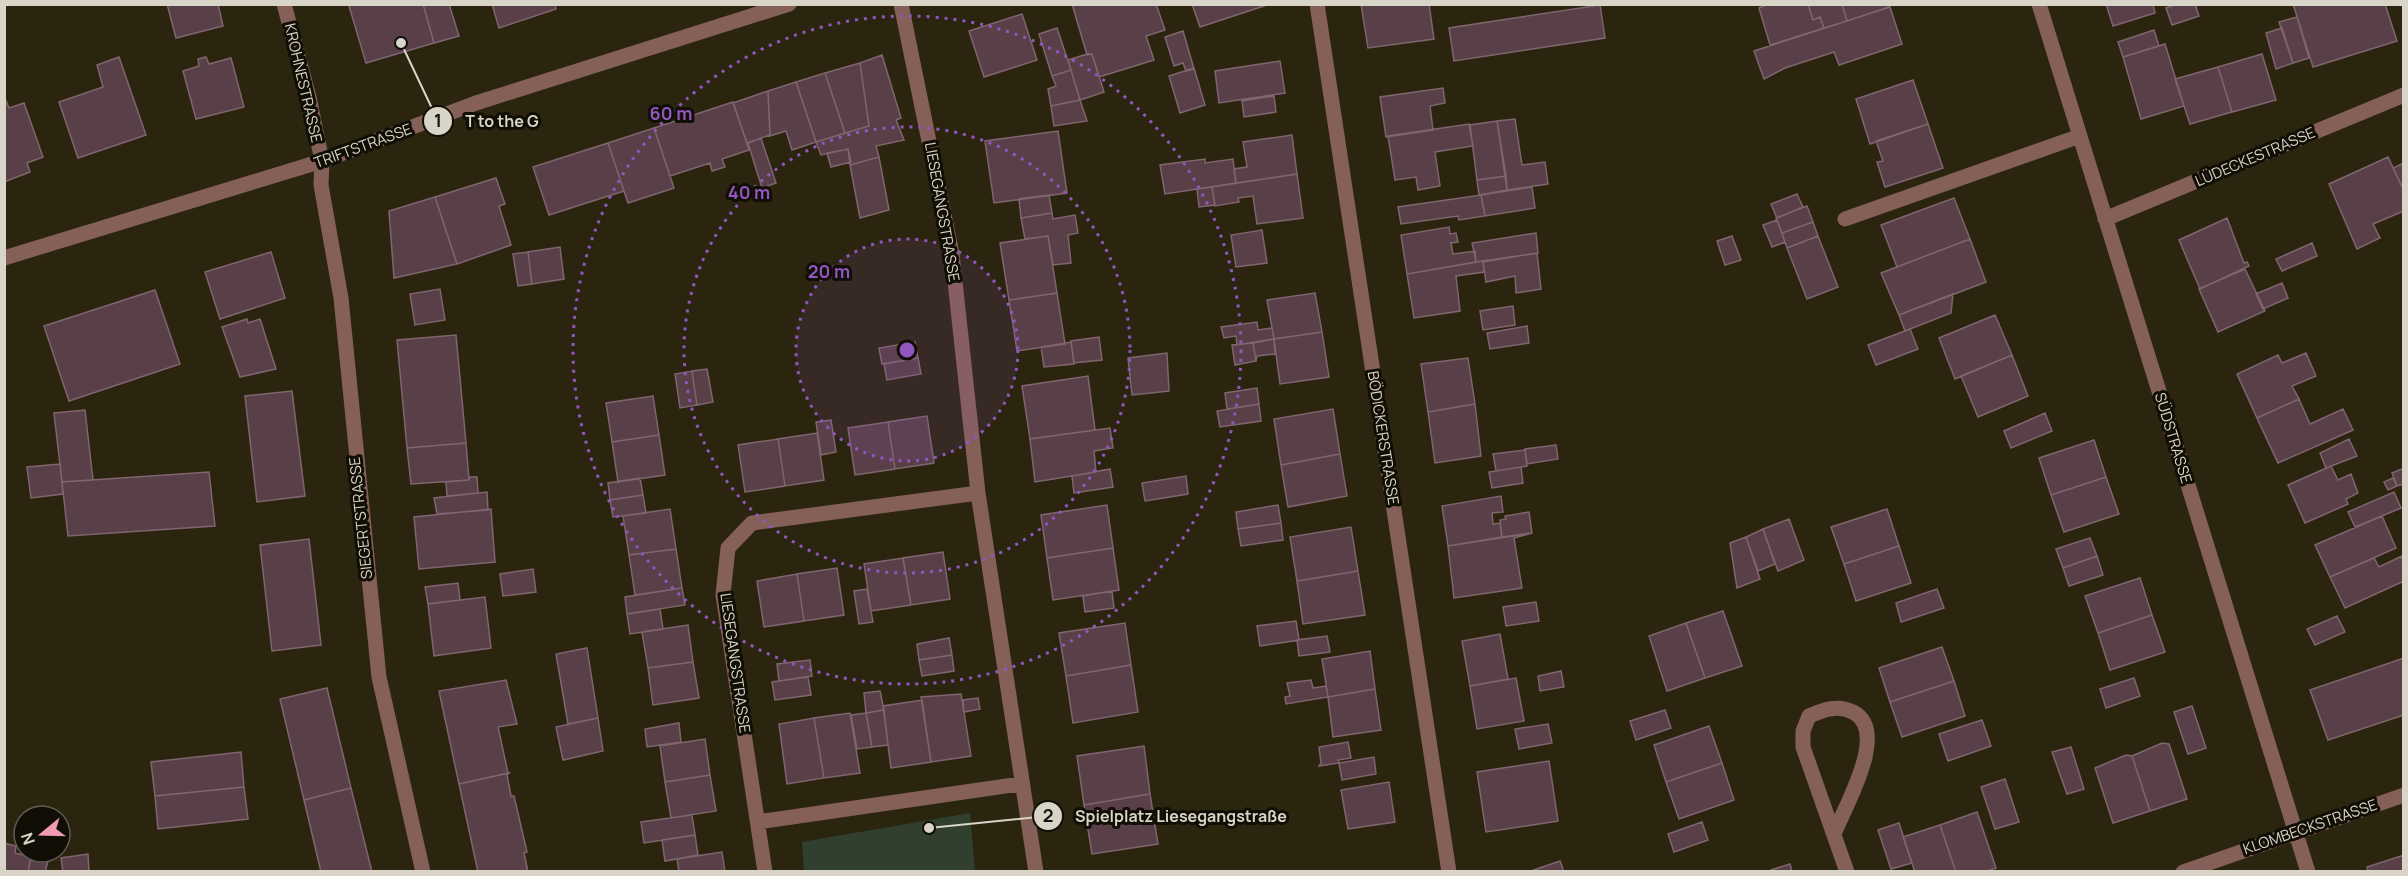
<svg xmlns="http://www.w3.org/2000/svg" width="2408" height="876" font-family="Manrope,sans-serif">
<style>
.green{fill:#31402e}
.building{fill:#583f48;stroke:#80656f;stroke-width:1.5}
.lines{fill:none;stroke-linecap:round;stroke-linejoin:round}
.minor{stroke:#856058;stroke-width:15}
.ring{fill:none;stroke:#9256c1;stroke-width:3;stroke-dasharray:3 6}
.labels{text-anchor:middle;stroke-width:6;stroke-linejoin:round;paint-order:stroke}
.street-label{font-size:15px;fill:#d8d4c7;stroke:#110e06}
.centre{fill:#9256c1;stroke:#110e06;stroke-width:3}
.ring-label{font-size:18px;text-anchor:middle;font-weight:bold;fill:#9256c1;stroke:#110e06;stroke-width:6;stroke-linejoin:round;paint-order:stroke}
.leader{fill:none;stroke:#d8d4c7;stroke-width:2}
.callout-dot{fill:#d8d4c7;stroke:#110e06;stroke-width:2}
.mark-label{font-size:18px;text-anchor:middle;font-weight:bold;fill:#111}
.callout-label{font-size:16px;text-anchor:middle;font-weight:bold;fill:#d8d4c7;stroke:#110e06;stroke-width:6;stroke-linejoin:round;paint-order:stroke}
</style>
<rect width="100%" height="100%" fill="#2b250f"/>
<path class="green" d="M970,813l5,58h-171l-2,-29z"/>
<path class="building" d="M167,4h51l5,22 -47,12z
M355,4h68l11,39 -68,20 -17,-57z
M423,4h26l10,32 -25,7z
M492,4h63l1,5 -57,19z
M1072,4h84l9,26 -19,6 8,24 -55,17 -7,-23 -5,1z
M1192,4h78l-70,23z
M1361,4h68l5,35 -66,9z
M1769,4h39l5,16 7,-3 4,11 -54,17 -11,-37z
M1808,4h34l5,17 -23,7 -4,-11 -7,3z
M1842,4h47v3l-42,14z
M2106,4h47l2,9 -42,13z
M2177,4h18l4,12 -27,9 -6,-17z
M2293,4h92l12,37 -84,26z
M1600,5l5,33 -151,23 -5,-33z
M1890,7l12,37 -63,21 -5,-13 -49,16 -21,11 -10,-28z
M1022,14l15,46 -53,17 -15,-46z
M2297,17l12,41 -16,5 -14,-41z
M1057,28l14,42 -19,6 -13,-42z
M2282,28l11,35 -17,6 -10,-36z
M2154,30l5,16 -36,11 -5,-15z
M1183,31l11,38 -8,2 -3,-8 -9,3 -9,-29z
M2165,44l19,62 -43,13 -18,-62z
M1087,54h5l12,38 -24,8 -12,-40z
M2262,54l14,46 -44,12 -14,-45z
M882,55l19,63 -5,2 8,20 -28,6 3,11 -29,8 -2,-16 -27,6 -5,-13 53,-16 -9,-63z
M119,57l27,78 -68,23 -19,-56 44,-15 -6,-22z
M206,57l3,7 22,-6 13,49 -48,12 -13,-48 16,-5 -1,-7z
M1280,61l5,32 -66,10 -4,-32z
M860,63l9,63 -24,7 -20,-60z
M2218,67l14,45 -42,12 -15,-45z
M1194,68l11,37 -25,8 -11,-37z
M1071,70l9,30 -29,6 -3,-17 8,-3 -4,-10z
M825,73l20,60 -29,9 -20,-60z
M1913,80l15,44 -58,20 -14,-45z
M796,82l20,60 -24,8 -6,-19 -16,5 -2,-45z
M1443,88l2,15 -15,3 3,24 -47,7 -6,-40z
M768,91l2,44 -23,8 -14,-40z
M4,96l5,12 15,-5 19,54 -16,6 3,9 -26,10z
M1274,96l2,16 -32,5 -2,-16z
M1080,100l7,21 -33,5 -3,-20z
M733,102l16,48 -27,9 3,8 -13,4 -2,-8 -40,13 -16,-48z
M1515,119l7,46 23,-3 3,22 -41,6 -10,-69z
M1497,121l9,55 -29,4 -7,-55z
M1469,124l4,22 -38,6 5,34 -22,4 -2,-13 -21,3 -7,-44z
M1928,124l15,44 -58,19 -8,-25 6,-1 -7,-20z
M654,128l20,60 -46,15 -20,-60z
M1058,131l9,62 -73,10 -9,-62z
M1292,135l5,39 -61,9 -2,-14 13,-2 -4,-25z
M761,138l15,45 -14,5 -14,-45z
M608,143l16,48 -75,24 -16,-48z
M848,149l3,13 -20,5 -4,-14z
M879,157l10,53 -29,8 -10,-53z
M2388,157l16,34v20l-31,13 7,14 -23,11 -28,-65z
M1205,159v4l28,-4 3,24 -71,11 -5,-29z
M2404,163v28l-11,-23z
M1297,174l6,44 -46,6 -4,-28 -15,2 1,4 -24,4 -3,-19z
M1506,176l1,14 -28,5 -2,-15z
M496,178l9,26 -6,2 12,39 -54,19 -22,-67z
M1212,187l3,18 -16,2 -2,-18z
M1532,187l3,21 -50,8 -4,-21z
M1797,194l6,13 -26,11 -6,-14z
M1049,195l3,18 -31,5 -2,-19z
M1481,195l4,21 -26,4 -1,-4 -57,8 -3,-17z
M435,197l22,67 -63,14 -5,-67z
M1954,198l16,41 -73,28 -16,-42z
M1807,206l6,16 -31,11 -6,-15z
M1052,213l1,6 22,-4 3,18 -10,2 3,28 -18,2 -5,-29 -23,3 -4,-21z
M2227,218l17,45 3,-1 2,4 -49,23 -21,-49z
M1777,220l8,22 -13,5 -9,-22z
M1813,222l5,14 -31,12 -5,-15z
M1449,227l1,7 6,-1 2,9 -7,1 2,11 22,-3 1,11 -69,12 -6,-39z
M1262,230l5,33 -31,4 -5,-32z
M1536,233l2,20 -62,9 -4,-19z
M1048,236l9,57 -48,7 -9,-57z
M1732,236l9,24 -16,5 -8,-24z
M1818,236l20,51 -31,12 -20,-51z
M1970,239l16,43 -87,33 -18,-42z
M2312,243l5,13 -35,15 -6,-12z
M560,247l4,32 -32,5 -4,-32z
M271,252l14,46 -65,21 -15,-47z
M528,252l4,32 -14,2 -5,-32z
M1537,253l4,36 -25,4 -1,-17 -29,6 -3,-20z
M1483,261l1,11 -28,4 4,35 -46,7 -7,-44z
M2245,269l20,42 -47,21 -19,-43z
M2282,283l6,15 -25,11 -7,-15z
M440,289l5,31 -30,5 -5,-31z
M155,290l25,74 -111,37 -25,-75z
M1057,293l8,51 -48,7 -8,-51z
M1315,293l7,39 -48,7 -7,-39z
M1953,294l-2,19 -46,18 -6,-16z
M1513,306l2,19 -32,5 -3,-19z
M1995,315l17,40 -57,24 -16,-41z
M247,319l1,4 12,-4 16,50 -36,8 -18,-50z
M1257,322l1,8 14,-2 2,11 -37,6 -1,-9 -12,2 -3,-11z
M1527,326l2,17 -39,6 -3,-16z
M1910,329l8,20 -42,16 -8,-20z
M1322,332l7,45 -49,7 -6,-45z
M456,335l10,108 -59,5 -10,-108z
M1099,337l3,23 -28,3 -3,-22z
M1274,339l1,15 -18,2 -1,5 -3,-18z
M915,342l3,16 -36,6 -3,-16z
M1071,342l3,22 -30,3 -3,-20z
M1253,343l3,18 -21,4 -3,-20z
M1167,353l2,38 -37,4 -4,-37z
M2306,353l10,23 -24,10 7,13 -42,19 -20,-44 41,-19 4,8z
M2012,355l16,41 -50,21 -17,-41z
M918,358l3,16 -34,6 -3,-16z
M1468,358l7,46 -47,8 -7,-48z
M707,369l6,33 -16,3 -5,-34z
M692,371l5,34 -17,3 -5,-34z
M1088,376l7,54 -65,9 -8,-53z
M1257,388l2,16 -32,5 -2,-16z
M292,391l13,105 -48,6 -12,-106z
M653,396l6,39 -47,7 -6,-39z
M2299,399l11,25 33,-15 10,21 -75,33 -21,-45z
M1259,404l2,17 -41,6 -3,-16z
M1475,404l6,52 -46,7 -7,-51z
M1333,409l7,45 -59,11 -7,-46z
M85,410l8,70 -31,2 -8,-69z
M2045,413l7,18 -41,17 -7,-17z
M927,416l7,47 -39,6 -7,-47z
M831,420l5,32 -15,3 -5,-33z
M888,422l7,47 -40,6 -7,-47z
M1110,428l3,20 -19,3 2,21 -61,10 -5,-43z
M817,433l7,47 -39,6 -7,-47z
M659,435l6,40 -47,7 -6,-40z
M778,439l7,47 -40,6 -7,-47z
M2349,439l8,17 -31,12 -6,-15z
M2094,440l12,37 -55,18 -12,-37z
M466,443l3,37 -58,4 -4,-36z
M1556,445l2,14 -31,5 -2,-15z
M1525,450l2,16 -31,5 -3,-17z
M1340,454l7,42 -59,11 -7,-42z
M60,464l3,30 -32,4 -4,-31z
M2331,466l7,14 13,-6 7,19 -12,6 2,5 -43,19 -17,-38z
M1521,467l2,16 -31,5 -3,-16z
M2404,468v16l-7,2 -5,-13z
M1110,469l3,18 -39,6 -2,-17z
M209,472l6,54 -147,10 -6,-54z
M1186,476l2,18 -43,7 -3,-18z
M469,477h8l1,16 -31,3 -1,-14 23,-2z
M2106,477l13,37 -55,18 -13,-37z
M640,478l3,17 -33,5 -2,-17z
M2393,478l4,8 -9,4 -4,-8z
M487,492l1,18 -51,4 -3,-16z
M2394,492l7,16 -46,19 -7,-15z
M643,495l3,18 -33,4 -3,-17z
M1501,496l2,16 -11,1 1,11 7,-1 2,14 -54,9 -6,-40z
M1107,505l6,43 -66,10 -6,-43z
M1278,505l3,18 -43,6 -2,-17z
M491,509l4,53 -76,7 -5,-52z
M670,509l6,40 -47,6 -6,-39z
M1887,509l12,37 -55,18 -13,-37z
M1529,512l3,21 -30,4 -2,-17 6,-1 -1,-3z
M2382,516l14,32 -66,29 -15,-32z
M1789,519l15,41 -26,11 -15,-42z
M1281,523l2,17 -42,6 -3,-17z
M1351,527l7,44 -61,10 -7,-44z
M1763,529l12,35 -17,7 -12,-34z
M1532,533l-18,5 8,50 -68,10 -6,-52z
M1746,537l14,42 -23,9 -7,-45z
M2090,538l7,18 -34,12 -7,-19z
M309,539l12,106 -49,6 -12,-106z
M1899,546l12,37 -55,18 -12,-37z
M1113,548l6,42 -66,10 -6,-42z
M676,549l6,39 -47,7 -6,-40z
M943,552l7,47 -39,6 -8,-47z
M2097,556l6,19 -34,11 -6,-18z
M2402,556l2,25 -59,27 -15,-31 44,-19 5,9z
M903,558l8,47 -40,6 -7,-47z
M837,568l7,47 -40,6 -7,-47z
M533,569l3,23 -33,4 -3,-22z
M1358,571l7,44 -62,9 -6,-43z
M797,574l7,47 -40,6 -7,-46z
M2140,578l12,37 -54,18 -13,-37z
M458,583l2,17 -32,4 -3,-17z
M682,588l3,17 -58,9 -2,-17z
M867,589l6,33 -14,2 -5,-33z
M1937,589l7,19 -43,14 -5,-19z
M1112,591l2,17 -29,4 -2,-16z
M485,597l6,51 -57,8 -6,-52z
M1536,602l3,19 -33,5 -3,-19z
M660,609l3,20 -33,5 -3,-20z
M1723,611l19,55 -37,12 -19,-55z
M2152,615l13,37 -55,18 -12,-37z
M2337,616l8,16 -30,13 -8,-16z
M1296,621l3,19 -39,6 -3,-20z
M1125,623l6,42 -65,11 -7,-43z
M1686,623l19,55 -38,13 -18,-55z
M688,625l5,37 -45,6 -6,-36z
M1500,634l8,45 -38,7 -8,-45z
M1327,636l3,16 -31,4 -2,-16z
M949,638l3,17 -33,5 -2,-16z
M1942,647l12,34 -64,21 -11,-34z
M587,648l11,70 -30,6 -12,-70z
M1370,651l5,38 -47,8 -6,-38z
M952,655l2,16 -32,5 -3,-16z
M2404,658v57l-76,25 -18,-50z
M810,660l2,16 -33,5 -2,-17z
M693,662l6,36 -46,7 -5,-37z
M1131,665l7,47 -65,11 -7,-47z
M1561,671l3,16 -24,4 -2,-15z
M808,677l3,18 -36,5 -3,-18z
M1516,678l8,43 -47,8 -7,-43z
M2134,678l6,18 -34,12 -6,-19z
M506,680l11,44 -19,3 10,46 -49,11 -20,-93z
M1311,680l2,8 13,-2 2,11 -42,7 -1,-7 5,-1 -3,-13z
M1954,681l11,35 -63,21 -12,-35z
M327,688l24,100 -47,12 -24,-101z
M1375,689l6,41 -48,7 -5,-40z
M880,691l4,19 -18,3 -2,-20z
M961,694l10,62 -40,6 -10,-65z
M978,698l2,11 -16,3 -1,-12z
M922,700l9,62 -40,6 -8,-62z
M2192,706l14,42 -18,6 -14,-42z
M884,710l4,35 -16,2 -6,-34z
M1665,710l6,18 -35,12 -6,-19z
M850,713l10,60 -36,5 -10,-60z
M866,713l6,34 -15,2 -6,-34z
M598,718l5,33 -40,9 -7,-33z
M814,718l10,60 -37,6 -8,-60z
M1982,720l9,26 -43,15 -9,-27z
M679,723l2,19 -34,5 -2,-18z
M1548,724l4,19 -33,6 -4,-20z
M1709,726l13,37 -56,19 -12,-37z
M705,739l5,36 -45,7 -5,-36z
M1348,742l3,16 -13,2 1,3 -20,3 2,-3 -2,-16z
M2162,743l7,1 18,55 -37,12 -18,-55z
M1144,746l6,48 -66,11 -7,-49z
M2071,747l13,42 -17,5 -15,-42z
M241,752l3,35 -89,9 -4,-34z
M2126,755l6,1 18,55 -37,12 -18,-55z
M1374,757l2,17 -34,6 -3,-17z
M1549,761l9,60 -72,11 -9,-60z
M1722,763l12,37 -55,19 -13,-37z
M509,773l-2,2 4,21h3l13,56 -3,1 4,19h-50l-19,-88z
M710,775l6,36 -45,7 -6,-36z
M2005,779l14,43 -24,7 -14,-42z
M1389,782l6,40 -47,7 -7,-39z
M244,787l4,32 -90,10 -3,-33z
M351,788l21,84h-51l-17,-72z
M1150,794l8,50 -66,10 -8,-49z
M1977,812l19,56 -11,4h-29l-16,-47z
M692,815l3,20 -51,8 -3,-21z
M1702,822l6,18 -34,12 -6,-18z
M1899,823l13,40 -21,6 -13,-39z
M1940,825l16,47h-41l-12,-35z
M695,835l3,20 -33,6 -3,-21z
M4,843l12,3 -1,7 16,4 -3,15h-24z
M722,852l3,20h-46l-2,-13z
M88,854l1,18h-26l-2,-14z
M2404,855v17h-36l-1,-5z
M31,857l17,4 -3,11h-17z
M1560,861l4,11h-36z
M1790,864l2,8h-20l-1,-2z"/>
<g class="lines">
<path class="minor" d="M284,4l25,93 13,64 -1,24 20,113 38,379 44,195
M901,4l51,250 26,239 58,379
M1317,4l132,868
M2039,4l269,868
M1845,219l235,-83
M2105,219l299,-124
M4,258l318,-97 154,-58 313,-99
M758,822l262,-38
M1834,834c11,-28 56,-103 19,-122 -15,-8 -30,-2 -44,4l-6,15v16l44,125
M765,872l-42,-277 5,-47 24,-25 226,-30
M2183,872l221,-77"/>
</g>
<circle cx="907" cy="350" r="111" fill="#9256c1" fill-opacity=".12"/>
<g class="ring">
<circle cx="907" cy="350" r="111"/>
<circle cx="907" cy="350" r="223"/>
<circle cx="907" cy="350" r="334"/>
</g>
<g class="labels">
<g class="street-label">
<text transform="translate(303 83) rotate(77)" y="5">KROHNESTRASSE</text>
<text transform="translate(363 146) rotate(-20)" y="5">TRIFTSTRASSE</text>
<text transform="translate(2255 157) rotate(-23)" y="5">LÜDECKESTRASSE</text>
<text transform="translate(942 212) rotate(80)" y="5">LIESEGANGSTRASSE</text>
<text transform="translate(1383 438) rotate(81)" y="5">BÖDICKERSTRASSE</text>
<text transform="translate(2173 438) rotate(73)" y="5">SÜDSTRASSE</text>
<text transform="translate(361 518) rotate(-96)" y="5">SIEGERTSTRASSE</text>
<text transform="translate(735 663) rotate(82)" y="5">LIESEGANGSTRASSE</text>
<text transform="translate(2310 827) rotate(-19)" y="5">KLOMBECKSTRASSE</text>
</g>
</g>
<circle cx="907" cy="350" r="9" class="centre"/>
<g class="ring-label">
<text x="671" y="120">60 m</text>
<text x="749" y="199">40 m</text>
<text x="829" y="278">20 m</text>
</g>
<path class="leader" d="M401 43L438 121M929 828L1048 816"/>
<g class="callout-dot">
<circle cx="401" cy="43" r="6"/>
<circle cx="929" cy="828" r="6"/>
<circle cx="438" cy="121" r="15"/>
<circle cx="1048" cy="816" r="15"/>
</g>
<g class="mark-label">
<text x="438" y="127">1</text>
<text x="1048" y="822">2</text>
</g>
<g class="callout-label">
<text x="502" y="127">T to the G</text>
<text x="1181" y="822">Spielplatz Liesegangstraße</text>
</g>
<rect width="2408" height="876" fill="none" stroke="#d8d4c7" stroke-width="12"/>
<g transform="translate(42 834) rotate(251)"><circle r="28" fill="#110e06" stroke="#615d53" stroke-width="1.5"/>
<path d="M0-4.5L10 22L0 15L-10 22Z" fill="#f19ab3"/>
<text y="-9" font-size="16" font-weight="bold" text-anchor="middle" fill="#d8d4c7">N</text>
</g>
</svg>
